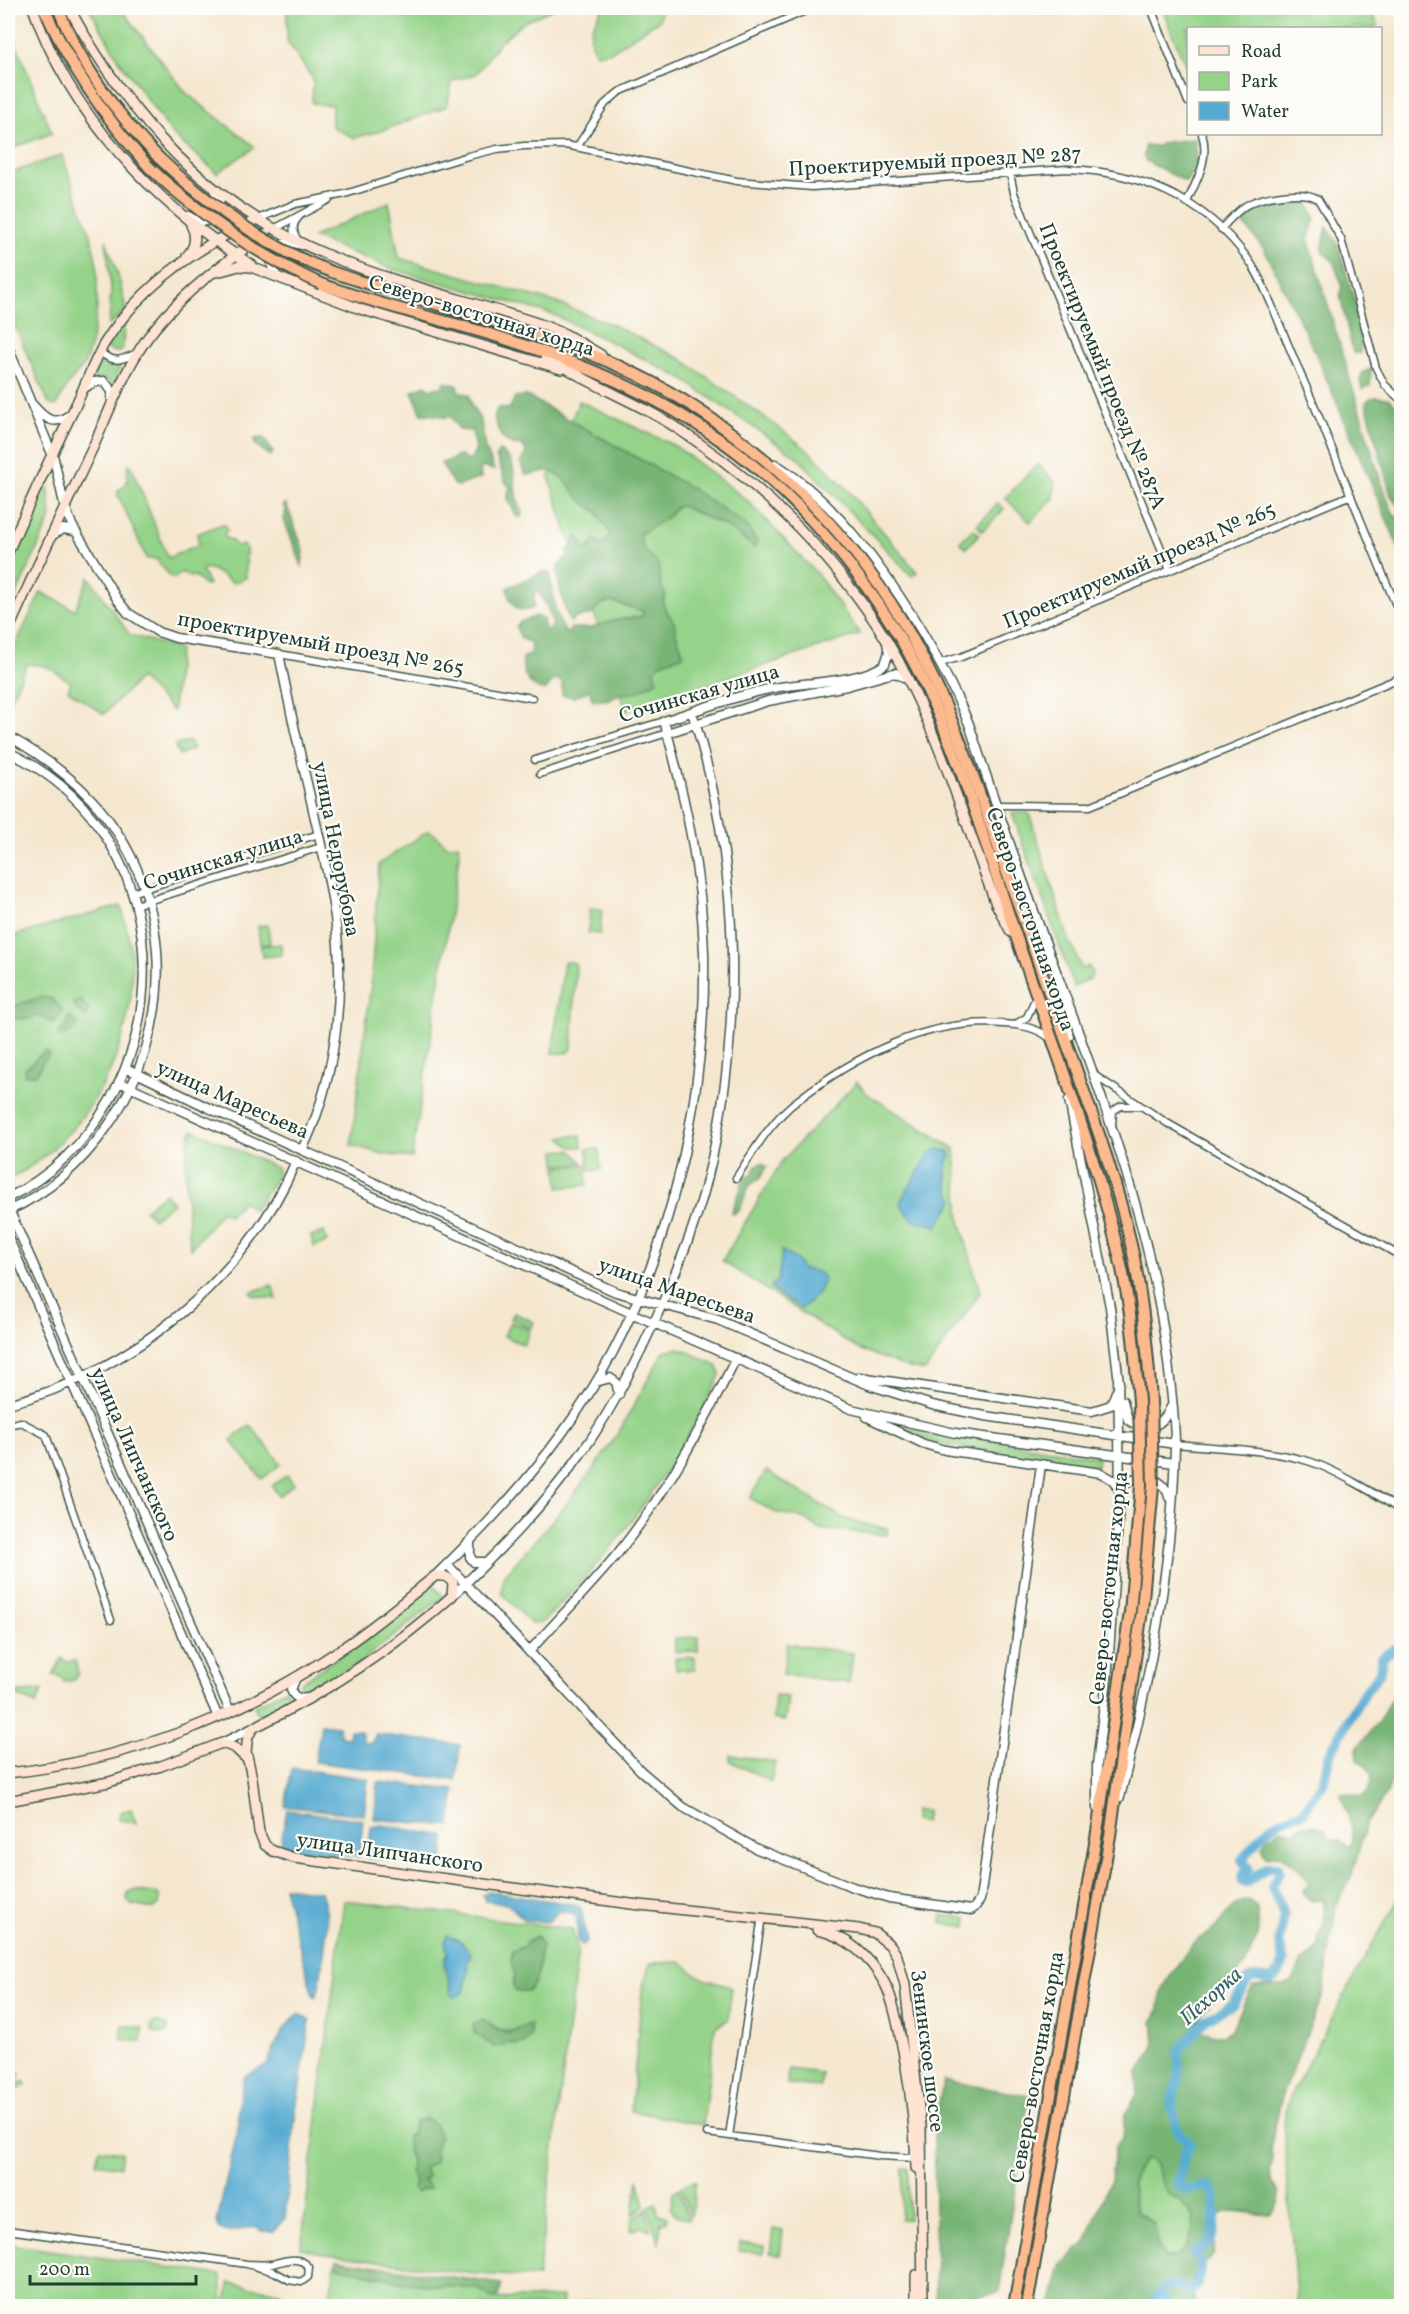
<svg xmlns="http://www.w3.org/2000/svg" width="1409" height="2314" font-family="Vollkorn,serif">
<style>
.green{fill:#94d389;stroke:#5a885e;stroke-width:1.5;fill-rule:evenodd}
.forest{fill:#77b575;stroke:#4b7954;stroke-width:1.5;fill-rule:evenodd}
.water{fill:#54aad1;stroke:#3a7482;stroke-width:1.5}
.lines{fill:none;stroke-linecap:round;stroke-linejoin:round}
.river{stroke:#54aad1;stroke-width:10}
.minor-casing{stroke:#3f564b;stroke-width:9}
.tertiary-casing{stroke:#3f564b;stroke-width:11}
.secondary-casing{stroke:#3f564b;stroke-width:12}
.trunk-casing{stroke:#3f564b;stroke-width:14}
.minor{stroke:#fff;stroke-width:6}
.tertiary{stroke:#fff;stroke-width:8}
.secondary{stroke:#fee3d2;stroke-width:9}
.trunk{stroke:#fcba8e;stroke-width:10}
.trunk-bridge-casing{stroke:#3f564b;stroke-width:14;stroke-linecap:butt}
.trunk-bridge{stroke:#fcba8e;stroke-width:10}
.labels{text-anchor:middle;stroke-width:4.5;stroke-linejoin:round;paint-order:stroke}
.street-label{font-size:21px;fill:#1f3d34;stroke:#fdfcf7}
.water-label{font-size:22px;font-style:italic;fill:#32636b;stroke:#fdfcf7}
</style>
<rect width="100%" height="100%" fill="#fdfcf7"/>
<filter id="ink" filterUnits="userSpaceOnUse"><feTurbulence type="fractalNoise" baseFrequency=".0167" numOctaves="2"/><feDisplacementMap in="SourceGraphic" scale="12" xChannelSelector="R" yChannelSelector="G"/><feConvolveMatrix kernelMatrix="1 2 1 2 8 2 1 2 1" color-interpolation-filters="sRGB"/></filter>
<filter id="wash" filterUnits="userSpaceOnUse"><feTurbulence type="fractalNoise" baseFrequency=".008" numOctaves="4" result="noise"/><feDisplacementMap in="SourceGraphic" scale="24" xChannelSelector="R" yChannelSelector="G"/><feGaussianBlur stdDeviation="1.35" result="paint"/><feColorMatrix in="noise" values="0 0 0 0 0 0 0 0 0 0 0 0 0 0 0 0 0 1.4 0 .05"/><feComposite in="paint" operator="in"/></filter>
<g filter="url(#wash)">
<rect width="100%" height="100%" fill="#f5e7cf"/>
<path class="green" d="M89,8h34l1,5 62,80 69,54 -38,26 -44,-38 -52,-72z
M287,8h268l-31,14 -25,21 -23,31 -24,7 -5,25 -63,24 -30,8 -22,-11v-22l-20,-2 1,-24 -26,-38z
M603,8h58l1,1 -3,11 -47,31 -16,3c-11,-22 -4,-27 7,-46z
M1162,8h209l7,18 -7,2h-183v44z
M8,24l44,109 -44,17z
M62,155l29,81 6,29v43l-6,37 -7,20 -15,18 -13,23 -7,-2 -41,-94v-136z
M389,202l10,56 155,44 57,22 70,35 93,65 35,27 38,38 70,83 -5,4 -115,-119 -116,-79 -58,-30 -71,-34 -160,-45 -79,-32z
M106,240l13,39 7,31 -17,15 2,-36z
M124,321l-1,28 -5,3 -10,-2 -2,-5z
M100,362l20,5 -6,22c-5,-11 -10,-11 -21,-10z
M579,401l96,45 72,54 71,75 42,59 -234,77 -77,-234z
M1038,464l17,18 -1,16 -24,24 -25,-24z
M128,465h3l37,93 31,-14 -2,-10 25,-10 4,2 1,5 -3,3 1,4 5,1 7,7 7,-1 2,4v29l-13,5 -20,-13 -9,-2 -2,4 7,12 -4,2 -10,-10 -5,1 -8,-5 -7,6 -4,-1 -15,-18h-9l-29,-64v-5c14,-5 8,-16 10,-25z
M44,481l4,2 3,34 -43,97v-54z
M998,503l6,6 -22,22 -5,-6z
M973,529l6,5 -13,14 -6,-6z
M89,577l41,58 49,14 -6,62 -33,-33 -36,36 -36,-24 3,-8 -25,-16 -19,-2 -19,41v-44l33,-69 34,18z
M190,741l3,8 -14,6 -4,-9z
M1012,813h17l38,121 15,35 7,-3 3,8 -2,5 -16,8z
M428,831l8,4 11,11 11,-2 2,6 -48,308 -29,-4 -32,-9 20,-162 8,-119z
M121,906c4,15 8,30 10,45 9,92 -42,187 -123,229v-243z
M590,908l12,1 -2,25 -12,-1z
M268,925l2,19 -10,1 -2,-19z
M281,944l1,11 -20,2 -1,-11z
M564,962h9l3,3 -4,84 -4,4h-16z
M857,1082l10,12 88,55 5,71 20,73 -55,78 -16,-3 -51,-19 -136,-88 60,-100zM946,1163l3,29 -12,35 -35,-30 8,-8zM783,1252l19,17 11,2 -42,15 7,-6z
M193,1130l84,38v9l-23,33 -11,-9 -14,15 -7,-5 -32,38c-1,-27 -11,-98 3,-119z
M581,1135l1,12h-11l-10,-10z
M587,1149h12l2,21 -12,1z
M571,1150l12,13 -27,2v-14z
M586,1165l1,20 -28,3 -2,-21z
M165,1193l8,10 -20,16 -8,-10z
M324,1232l3,10 -13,5 -3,-11z
M272,1285l5,14 -25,-4 -1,-3z
M514,1313l20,9 -3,6 -20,-9z
M510,1322l20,8 -6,15 -20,-9z
M679,1348l38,17 3,10c-34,68 -75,134 -125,191 -17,20 -35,38 -53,57l-11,1 -29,-31 1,-16 62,-71 33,-43 22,-33 44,-79z
M250,1425l31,39 -19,15 -31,-39z
M897,1426l201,31 -1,10 -159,-23z
M766,1471l77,47 28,8 17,2 -1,7 -69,-6 -12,-10 -32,-7 -24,-14z
M287,1475l7,9 -15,12 -7,-10z
M433,1584l10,13 -86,68 -51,30 -6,-2v-10l78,-53z
M698,1637v14l-23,1v-14z
M787,1644l66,9 -4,30 -66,-9z
M694,1657l1,13h-19l-1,-12z
M62,1658l5,4 9,-1 2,12 -4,7 -10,2 -3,-5 -8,-2z
M286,1689l7,12 -33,18 -6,-13z
M43,1690l-7,14 -26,-11z
M775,1695l13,2 -3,24 -12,-2z
M731,1755l44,7 -4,20 -41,-21z
M131,1809l5,14 -17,-3 1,-8z
M915,1809l12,2 -2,12 -11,-2z
M133,1890l25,4 2,4 -1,7 -5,4 -23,-4 -4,-5 1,-7z
M1401,1895v411h-104l-13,-172 1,-22 8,-21 69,-129z
M344,1900l228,29 6,21 -40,327 -63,-3 -149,-20 -25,-6zM459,1940c12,17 6,33 5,52l-13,2 -6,-36 3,-5v-6zM542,1946c-6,17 1,32 -14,45h-11l-4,-5 5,-38zM488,2022c14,14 25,9 42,4l-13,19c-15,-4 -30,-3 -43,-13zM415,2121l16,1c18,20 -7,36 -9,58l5,3 -12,-1 -5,-11 2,-5 -4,-18z
M942,1915l26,4 -1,8 -26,-4z
M682,1962c7,8 15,14 25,18 9,3 17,1 24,8l-3,32 -13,7 -12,98 -72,-14 11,-121 8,-27z
M155,2022l13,3v6l-8,3 -7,-2 -2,-7z
M123,2025l20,3 -2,14 -20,-3z
M788,2069l33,4 -1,14 -33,-3z
M18,2072l2,3 -3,2v4l4,2 3,-2 3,3 -8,5 -6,-2 -3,-7 4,-6z
M99,2149l23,3 -2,15 -24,-4z
M1147,2158l9,7 7,21 5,9 11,5 15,17c-3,24 -3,36 -28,42l-7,-11 -5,-24 -13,-10 -5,-2c-4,-20 -7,-40 11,-54z
M903,2168h5l1,51h-8z
M638,2179l7,27 -12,8z
M692,2181h4l-5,35 -11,-29z
M678,2189l11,30 -11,-2 -7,-8 2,-17z
M656,2203l2,11 9,2 -1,6h-5l-2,22 -11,-36z
M646,2210l5,20 -10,-3 -10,4 1,-13z
M773,2229l10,2 -3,24 -10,-2z
M740,2243l24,3 -1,8 -24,-4z
M8,2244l213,31 2,31h-215z
M335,2265l69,18 75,6 14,10 70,-2 -1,9h-149v-2l-2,2h-122v-6l11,-2 29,4z
M229,2283l51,9 3,9 -1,5h-56z"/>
<path class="forest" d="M1195,139l3,23 -12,20 -40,-21 -2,-4 1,-12 12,1 9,-4z
M1308,201l7,17 -7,21 76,253 9,21 8,8v32l-86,-201 -51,-103 -22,-27 17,-12z
M1327,226l10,16 26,86 -3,25h-7l-13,-58 2,-10 -9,-24 -11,-10z
M1371,369l-1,17 -8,3 -2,-9 3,-8z
M444,382l13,3 1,6 11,4 3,11 9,15 4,28 3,5 6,16 -12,-3 -2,5 1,6 -23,8 -5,-2 -12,-21 11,-3 4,-4h5l5,4h5l5,-11 -4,-18 -12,-1 -10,-14 -5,2 -6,-3 -17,-1 -10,-23 13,-6 6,4 11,-2z
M527,396l164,92 55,37 12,18 -3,5 -30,-22 -44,-20 -5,1 -7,9 -30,19 6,16 13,12 3,23 5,10 -3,5 1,6 10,15 2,12 8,21 -21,7 -9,8 3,11 -20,11 -21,3 -4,4 -19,2 -4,-11 -15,7 -12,-2v-12l-4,-4 -5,2 -7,9c-15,1 -27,-19 -22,-33l6,-2 1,-12 -10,-5 -5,-11 4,-5 17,-6 6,3 2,11h5l3,-6 -6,-17 -9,-16 -4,4v12l-6,3 -11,-1 -7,-10 -3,-11 38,-17 5,2c1,14 6,53 18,61l3,-6h20l25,-8 26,-4 1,-5 -31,-9 -12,2 -9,11 -13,2 -8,5c-4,-8 -15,-48 -12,-55 1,-4 6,-7 10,-10l-1,-6 5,-4 5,-11 4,5 1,5 6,3 8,-9 4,5c6,-3 9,-6 10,-13 -6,-6 -8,-13 -13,-20 -4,-4 -11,-7 -15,-11 -10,-11 -16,-23 -30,-29 -9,-4 -18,5 -27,2l-5,-11 6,-10 -2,-7 -11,-1 -11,-7c-4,-10 -13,-23 -2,-31l5,2 5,-1 5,-11z
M1376,397l12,1 13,11v100l-10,-13 -25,-93 3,-4z
M259,438h5l9,15 -3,3 -15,-12 -1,-5z
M499,451c22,9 12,34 19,51 2,6 5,7 5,13l-5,3 -11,-19 3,-12 -4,-4 -10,-27z
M286,504l18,47 -2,15 -18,-46 2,-10 -3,-5z
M42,997l10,2 10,10 -1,6 -8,8 -17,-8 -6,4 -22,-1v-11z
M80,1000l8,9v7l-2,1 -11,-9 -1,-6z
M70,1017l8,8 -1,3 -16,9 -3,-1 3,-6 6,-2v-9z
M45,1051l5,3 -8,9 -5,11 -13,1 1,-6z
M762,1163l5,4 -6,10 -12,9 -10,25 -7,3c1,-13 9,-21 11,-34l9,-6 4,-9z
M1401,1692v62l-13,37 -22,33 -16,57 -14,25 -13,89 -40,97 -13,57 3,11 -3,12 2,11 7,10 -1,11 -6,10c-16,3 -31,-6 -46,-2 -25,7 -7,24 -12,39 -3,11 -14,12 -19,24 -4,12 2,20 -2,31h-142l10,-41 24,-22 26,-63 4,-34 8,-8 2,-24 12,-19 1,-23 13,-18 4,-11 -2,-22c9,-12 5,-21 11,-34 4,-8 25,-40 32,-46 5,-5 13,-7 19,-13 14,-14 12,-23 34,-28l8,8 2,24 -14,33 -41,46 -7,10 4,11 11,3h12l8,-7 21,-42 30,-1 10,-4 9,-20 10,-6 6,-9 1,-12 5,-11 1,-11 -3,-12 -11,1 -9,-8 7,-9c-3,-8 -5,-10 -12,-15 -13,-11 -11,-17 -30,-12l-5,-10 5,-9 14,-9 12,3c11,-9 18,-9 31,-3l5,10 11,2 11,6c6,-21 -7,-34 -10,-54l23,3c11,-15 11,-27 -7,-36v-12l22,-27 12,-22zM1147,2158l9,7 7,21 5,9 11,5 15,17c-3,23 -3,37 -29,42l-6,-11 -5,-24 -18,-12c-4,-20 -8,-41 11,-54z
M537,1936l5,10c-7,17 1,32 -14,45h-11l-4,-5 2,-12 -4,-11 1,-12 12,-4 3,-6z
M483,2019l14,11 11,3 22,-8 1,11 -8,9 -12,-2 -17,4 -20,-15 -1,-7z
M944,2080l85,16 -30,196 -63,12 -2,-181z
M427,2118l8,8 5,10 -6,16 2,5 -2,6 -10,5 4,9 -5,3 8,8 -5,2 -4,-1 -5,4 -4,-4 2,-7 -5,-11c4,-11 -4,-23 -3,-35l5,-3 3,-12z
M337,2260l165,24 -4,15h-5l-14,-10 -75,-6 -69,-18z"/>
<path class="water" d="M937,1149l11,2 3,4c-8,13 -5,31 3,45l-17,27 -3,-2c-19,-2 -24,-4 -34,-23l30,-49z
M782,1251l15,9 5,9 16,3 6,6c-2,15 -13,22 -23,31l-27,-18 -3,-4 7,-7z
M321,1724l17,2 3,11 8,1 1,-8 11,1 3,12 8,-1 4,-8 84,11 -4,35 -141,-18z
M292,1768l76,11 -4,36 -79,-9z
M378,1782l77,8 -5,36 -76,-7z
M287,1810l76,10 -4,37 -79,-10z
M382,1825l63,11 -2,29 -75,-7 3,-31z
M284,1887l36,5c14,23 2,69 -1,96l-4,9 -3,-4z
M488,1891l89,14 4,4 6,32 -5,4 -4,-4 -1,-23 -5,-5 -12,-2 -12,11 -23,-2 -17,-16 -23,-3 -2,-6z
M447,1936l12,4 12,13 -1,5 -3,5 2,8 -5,21 -9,5 -4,-3v-7l-7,-23 4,-11 -3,-11z
M300,2014l10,7 -14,89 -11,108 -11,13h-12l-6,-5 -25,6 -12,-2 -2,-8 22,-99 -1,-13 6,-33 24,-13c4,-14 19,-45 32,-50z"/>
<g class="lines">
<path class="river" d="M1168,2306l-2,-5 -11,-2 12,-13h9l12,5 10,-7 3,-13 -1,-11 -7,-5c5,-6 11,-7 15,-12 9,-10 10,-47 2,-57l-25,4 -7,-6 7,-32 6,-8 -12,-10 -8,-30 7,-23 1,-30 25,-30 29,-17 15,-24 7,-3 16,3 8,-7 5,-12 -5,-19 5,-27 -12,-28 7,-15 -1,-5h-10l-21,15h-4l-1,-5 6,-9 -6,-8c24,-31 24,-36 62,-48l8,-14 11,-15 7,-29 30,-55 20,-27 2,-14 12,-9 8,-2"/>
</g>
</g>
<g filter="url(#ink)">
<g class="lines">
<g class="minor-casing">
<path id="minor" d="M1151,8l37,94
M577,147l28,-43 14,-12 193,-84
M1010,173l4,20 156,377
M1187,202c10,-22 23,-44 15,-68
M258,219l37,-15 50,-10 123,-38 29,-7 27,-3 42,-1 171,36 75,6 255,-18c71,2 138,30 181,90 13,18 21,40 30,61 11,27 22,53 34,80 30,72 58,146 90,219
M274,229l56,-30
M1221,229c7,-8 15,-17 24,-23 16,-10 57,-17 73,-7l23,40 35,129 9,17 17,16
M298,240c-6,-8 -6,-16 1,-23
M100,352c14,12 22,8 37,1
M279,654l253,44
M940,663l21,-6 390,-162
M535,760l129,-39
M540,774l127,-41
M998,805l92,1 312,-129
M131,893l188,-59
M135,905l186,-58
M1016,1024l11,-7 9,-20
M1094,1075l73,48 235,134
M1112,1125l1,-14 8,-5h17
M736,1178c17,-26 36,-59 62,-78 57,-44 130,-82 205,-76 18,1 32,3 47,14
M8,1425l13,-3 25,13 65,185
M1175,1444c42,4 92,5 133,17 24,7 74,36 94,51
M707,2133l173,23 35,2
M729,2136l32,-213
M8,2230l239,34c8,0 17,1 25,0 12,-3 27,-9 37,3l-1,10 -7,5 -12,-2 -14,-8 -28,-8"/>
</g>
<g class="tertiary-casing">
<path id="tertiary" d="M188,216c25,15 42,-5 25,-28
M279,278c-11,-11 -12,-33 8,-35 5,-1 10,1 15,2
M8,347l46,112 10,45 8,21 45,74 11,14 30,19 18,6 103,16c9,46 19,92 30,138 11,50 25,101 29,153 5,68 -6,143 -36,205
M83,389l11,-7 10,-1 8,10v11
M33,405c13,15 22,22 39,8
M775,464c81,49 157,174 194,260 30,92 63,183 97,274 43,118 87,238 102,364 3,28 7,56 7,83 -2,120 -26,237 -55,352
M51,536l12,-7 12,2
M667,733l101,-32 79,-15 39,-11 9,-2 13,6
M8,736c30,17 59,37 83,63 85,91 87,229 16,328 -25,36 -59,66 -99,84
M8,752c185,86 177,355 0,446
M1055,982l14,54
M126,1068l83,40 407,184 102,28 151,65 63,20 53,11 190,28
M119,1082l512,231 220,96 104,24 219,30
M1069,1100l41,207 9,76
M8,1207l222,504
M8,1237l210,480
M860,1377l232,34 19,-6 5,-13
M596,1382l14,-4 6,4 3,12
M1123,1401l5,19c19,13 34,7 43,-13
M8,1404c122,-30 239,-127 288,-243
M867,1417l57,27 21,6 156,23 12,7 5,8
M1121,1490c11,-21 43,-15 48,7
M470,1543v14l4,5h13
M447,1564l194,207 42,36 74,42 96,38 36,11 82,12 3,-2 6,-8 61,-435
M435,1576c46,-45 90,-91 128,-144 98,-133 144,-316 141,-479 -2,-79 -19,-156 -40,-232 34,-11 70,-25 105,-32 31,-7 93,-6 116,-25l4,-12 -2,-9
M452,1596c47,-44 93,-91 130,-144 28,-39 49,-80 69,-123 21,-46 41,-93 54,-141 40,-157 36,-322 -13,-476
M529,1652c29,-33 61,-65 89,-99 48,-60 84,-126 118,-195
M296,1677l-5,13c4,9 8,9 18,8
M222,1743l31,-15
M1097,1808v-43l11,-96 12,-177 -2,-115
M581,2306l4,-4 31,4"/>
</g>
<g class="secondary-casing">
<path id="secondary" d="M33,8c37,107 123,198 219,257
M69,8c63,114 139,198 263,249 67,28 139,44 208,67l25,10 36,21
M187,256c9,-10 10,-20 4,-31
M217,272l22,-6 12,1 109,42 201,60
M545,356c13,7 26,15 40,23 28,15 57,27 84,44 92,58 176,141 229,237 42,77 67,163 98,244l15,28
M8,552c20,-46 41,-92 63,-137 12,-23 20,-48 33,-71 36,-58 93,-97 154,-125
M8,631c28,-63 57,-124 86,-186 18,-40 33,-83 61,-117 31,-38 71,-67 111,-94
M8,1773c116,-12 233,-56 330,-122 34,-22 65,-49 97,-75 9,-1 12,0 18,7l-1,13c-60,54 -127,97 -199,132l-5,8 -2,15 6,27 7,54 6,13 8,6 21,7 337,46 228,25 16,4 16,13 6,10 8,29 16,141 2,180
M8,1801l101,-19 52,-16 61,-23 13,5 12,11
M817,1930c29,5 53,27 67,52 9,16 12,36 16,53 9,44 15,88 16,133
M916,2275v31"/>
</g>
<g class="trunk-casing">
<path id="trunk" d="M44,8c26,59 62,111 105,159
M58,8c23,57 58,106 101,150
M332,272c122,42 252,63 362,135 88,57 165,137 217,229 35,62 59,129 82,196 18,53 37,106 55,158 30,88 67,177 86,268 9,47 14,95 17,143
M321,284c59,22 121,35 181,54 80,25 156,57 224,106 76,55 147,140 190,223 48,94 75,199 110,298 34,97 71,195 94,295 11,47 15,94 19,142
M1014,2306l83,-474 33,-220 11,-127
M1027,2306l83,-470 32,-226 11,-124"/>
</g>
<use href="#minor" class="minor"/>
<use href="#tertiary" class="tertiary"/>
<use href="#secondary" class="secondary"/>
<use href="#trunk" class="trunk"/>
<g class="trunk-bridge-casing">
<path id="trunk-bridge" d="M159,158c51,48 107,89 173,114
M149,167c52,49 107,87 172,117
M1151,1401l2,85
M1139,1402l2,83"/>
</g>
<use href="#trunk-bridge" class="trunk-bridge"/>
</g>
</g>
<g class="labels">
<g class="street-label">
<text transform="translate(935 161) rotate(-3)" y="7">Проектируемый проезд № 287</text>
<text transform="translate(482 315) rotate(17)" y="7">Северо-восточная хорда</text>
<text transform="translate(1103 366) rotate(68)" y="7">Проектируемый проезд № 287А</text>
<text transform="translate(1139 565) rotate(-23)" y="7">Проектируемый проезд № 265</text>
<text transform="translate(321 643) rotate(10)" y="7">проектируемый проезд № 265</text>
<text transform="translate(699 693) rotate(-16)" y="7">Сочинская улица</text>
<text transform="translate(337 849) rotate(79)" y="7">улица Недорубова</text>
<text transform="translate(223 859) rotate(-17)" y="7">Сочинская улица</text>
<text transform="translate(1031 919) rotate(71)" y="7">Северо-восточная хорда</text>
<text transform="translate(233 1099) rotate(24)" y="7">улица Маресьева</text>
<text transform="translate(677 1290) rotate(19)" y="7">улица Маресьева</text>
<text transform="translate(135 1454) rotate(66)" y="7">улица Липчанского</text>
<text transform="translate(1108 1588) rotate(-84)" y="7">Северо-восточная хорда</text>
<text transform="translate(390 1852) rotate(8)" y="7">улица Липчанского</text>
<text transform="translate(928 2051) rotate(83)" y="7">Зенинское шоссе</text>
<text transform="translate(1036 2067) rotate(-80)" y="7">Северо-восточная хорда</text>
</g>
<g class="water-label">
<text transform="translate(1210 1995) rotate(-42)" y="8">Пехорка</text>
</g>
</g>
<rect width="1409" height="2314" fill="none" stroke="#fdfcf7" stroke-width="30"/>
<rect x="1187" y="27" width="195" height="108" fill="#fdfcf7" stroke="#a4b0a9" stroke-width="1.5"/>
<rect x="1199" y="46" width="30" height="9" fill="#fee3d2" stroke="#a4b0a9" stroke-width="1.5"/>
<text x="1241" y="57" font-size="18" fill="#1f3d34">Road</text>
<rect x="1199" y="72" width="30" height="18" fill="#94d389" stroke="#a4b0a9" stroke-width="1.5"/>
<text x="1241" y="87" font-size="18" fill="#1f3d34">Park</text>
<rect x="1199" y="102" width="30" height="18" fill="#54aad1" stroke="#a4b0a9" stroke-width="1.5"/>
<text x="1241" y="117" font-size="18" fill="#1f3d34">Water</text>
<path d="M30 2275v9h166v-9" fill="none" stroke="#1f3d34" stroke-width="3"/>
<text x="39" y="2275" font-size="18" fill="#1f3d34" stroke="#fdfcf7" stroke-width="4.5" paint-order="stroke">200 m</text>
</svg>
